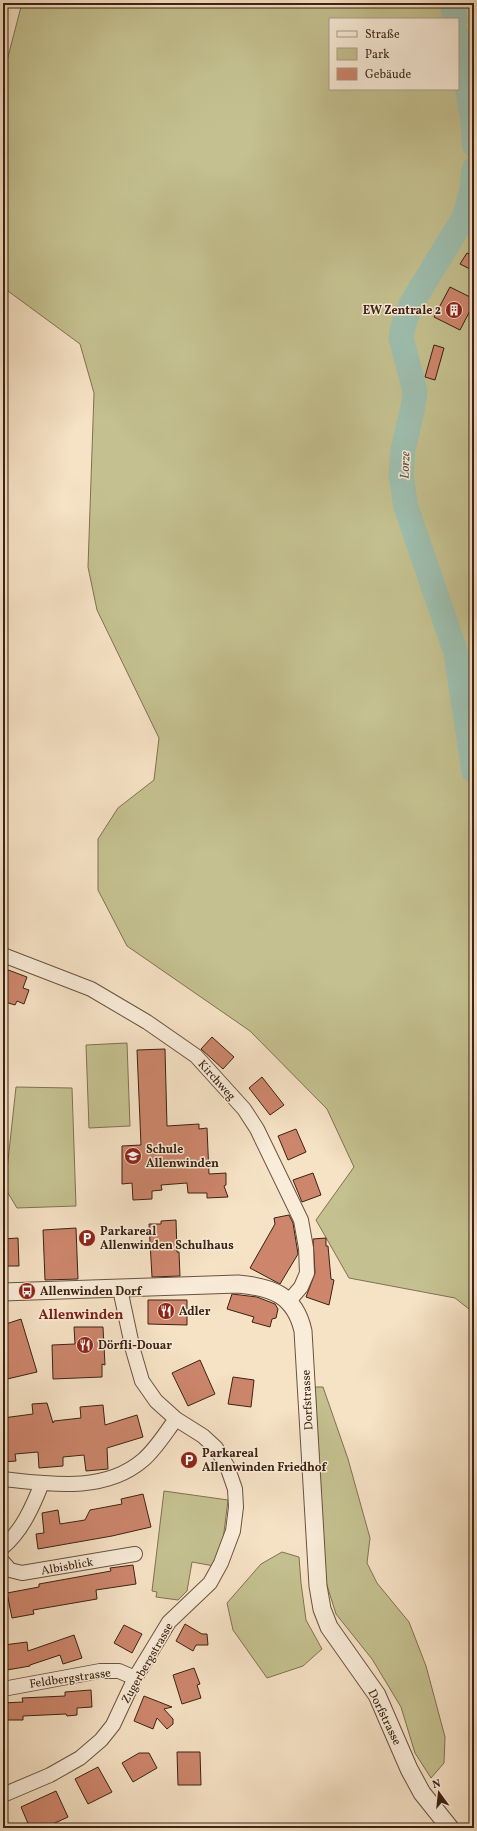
<svg xmlns="http://www.w3.org/2000/svg" width="477" height="1831" font-family="Vollkorn,serif">
<style>
.green{fill:#c4c08f;stroke:#807151;fill-rule:evenodd}
.lines{fill:none;stroke-linecap:round;stroke-linejoin:round}
.river{stroke:#9ebfaf;stroke-width:25}
.building{fill:#cd866c;stroke:#3c2213}
.minor-casing{stroke:#6a5240;stroke-width:16}
.tertiary-casing{stroke:#6a5240;stroke-width:19}
.minor{stroke:#f9ecd9;stroke-width:14}
.tertiary{stroke:#f9ecd9;stroke-width:17}
.labels{text-anchor:middle;stroke-width:3;stroke-linejoin:round;paint-order:stroke}
.poi-label{font-size:12px;font-weight:bold;fill:#3c2213;stroke:#f9ecd9;text-anchor:start}
.street-label{font-size:12px;fill:#3c2213;stroke:#f9ecd9}
.water-label{font-size:13px;font-style:italic;fill:#595142;stroke:#f9ecd9}
.quarter-label{font-size:14px;font-weight:bold;fill:#7a1f14;stroke:#f9ecd9}
</style>
<rect width="100%" height="100%" fill="#f6e2c5"/>
<filter id="stains"><feTurbulence type="fractalNoise" baseFrequency=".005" numOctaves="4"/><feColorMatrix values="0 0 0 0 .2 0 0 0 0 .09 0 0 0 0 .02 0 0 0 .5 -.17"/></filter>
<radialGradient id="worn" r=".72"><stop offset=".6" stop-color="#630" stop-opacity="0"/><stop offset="1" stop-color="#630" stop-opacity=".3"/></radialGradient>
<path class="green" d="M22,3h452v1310l-19,-15 -106,-20 -33,-58 38,-53 -27,-58 -77,-78 -123,-85 -29,-56v-51l20,-31 36,-28 5,-42 -62,-128 -9,-43 6,-174 -14,-49 -72,-53 -5,-7v-208zM330,19h128v70h-128z
M127,1043l3,83 -41,2 -3,-83z
M16,1087l56,1 4,118 -59,2 -12,-20z
M315,1387h8l25,72 22,79 -3,25 10,20 32,39 17,44 19,71 -1,26 -13,15 -16,-25 -14,-46 -29,-48 -36,-45 -10,-32z
M164,1491l64,9 -5,40 -9,26 -22,-4 -5,29 -9,9 -22,-3 1,-5 -5,-1z
M282,1552l17,5 2,26 5,37 16,29 -19,17 -36,12 -34,-48 -6,-27 34,-39z"/>
<g class="lines">
<path class="river" d="M452,3l3,16
M458,37l15,83 1,25
M474,169l-2,20 -7,27 -52,85 -7,16 -3,10 -2,11 14,53 -2,16 -10,43 -2,25 5,32 50,146 18,118"/>
</g>
<path class="building" d="M467,253l7,4v4l-4,8 -10,-5z
M450,287l24,12v4l-14,27 -26,-13z
M434,345l10,3 -9,32 -10,-3z
M3,968l24,9 -4,11 6,2 -5,14 -7,-3 -2,4 -10,-3 2,-7 -4,-2z
M212,1037l22,20 -11,12 -22,-20z
M165,1049l2,77 32,-2v5l8,-1 2,46 17,-1v12l-2,1 4,11 -21,1v-5h-19l-1,-10 -26,2 1,5 -10,1v8l-19,1 -1,-17 -10,1v-38l19,-1 -4,-95z
M262,1077l22,28 -14,10 -21,-27z
M296,1129l10,23 -18,8 -10,-24z
M313,1173l8,22 -19,7 -9,-22z
M289,1215l4,8 5,31 -18,30 -30,-16 25,-44 -1,-6z
M176,1220l1,32h2l1,24 -28,1 -3,-53h12v-3z
M76,1228l2,51 -33,1 -2,-50z
M18,1238l1,28h-16v-27z
M326,1238v8h2l3,33 3,1 -5,25 -23,-8 9,-24 -2,-34z
M232,1294l25,3 18,7 3,5 -2,9 -4,1 -2,8 -18,-5 2,-5 -27,-8z
M148,1300h39v25l-39,-1z
M21,1319l16,53 -34,8v-55z
M74,1327h29l2,38 -3,-1v13l-49,2 -1,-34 23,-1z
M200,1360l15,34 -27,12 -16,-33z
M233,1377l21,3 -3,27 -23,-3z
M47,1403l6,20 1,-2 27,-3 -1,-11 23,-2 2,20 32,-10 6,22 -36,11 1,21 -22,2 -2,-16 -21,2v9l-24,2 -1,-16 -23,2 1,7 -13,1v-44l30,-4 -1,-10z
M143,1494l8,33 -39,9 -74,13 -2,-15 8,-1 -2,-20 16,-3 2,14 25,-4 5,-10 32,-6 -1,-5z
M133,1565l3,19 -40,6 1,9 -64,11 1,4 -22,4 -5,-25 32,-6v-3l72,-13 -1,-3z
M185,1624l17,10h5l1,11h-12l-3,6 -17,-10z
M124,1625l18,9 -10,19 -18,-10z
M74,1635l8,23 -19,6 -3,-9 -30,10v1l-23,4 -3,-25 23,-3 1,9z
M194,1668l6,16 -3,1 4,13 -19,6 -9,-29z
M91,1690l1,17 -15,1v7l-10,1 -1,-2 -43,2v4h-20v-17l20,-1 -1,-4 43,-2v-4z
M144,1696l28,11 -8,2 9,10v5l-6,5 -10,-11 -4,11 -19,-8z
M177,1752h23l1,33h-23z
M139,1753h10l8,15 -24,14 -11,-19z
M98,1767l14,25 -24,12 -13,-25z
M56,1791l12,26 -24,11h-14l-9,-21z"/>
<g class="lines">
<g class="minor-casing">
<path id="minor" d="M3,955l88,34 56,33 49,34 48,53 13,20 44,91 5,28 1,25 -6,14 -12,14
M3,1479c47,5 102,14 140,-19 13,-11 23,-28 33,-41
M3,1547c19,-16 30,-41 39,-64
M3,1562l7,8 12,3 113,-19
M3,1689l97,-18h19l16,7
M3,1795l47,-20 30,-17 21,-18 12,-15 22,-47 34,-56 41,-39 11,-20 12,-32 3,-24 -1,-18 -8,-23 -11,-18 -13,-12 -27,-17 -20,-18 -14,-20 -9,-31 -13,-61"/>
</g>
<g class="tertiary-casing">
<path id="tertiary" d="M3,1292l235,-8c34,3 57,11 65,47l15,255 4,23 7,18 48,68 32,74 13,24 28,35"/>
</g>
<use href="#minor" class="minor"/>
<use href="#tertiary" class="tertiary"/>
</g>
<defs>
<g id="building-disc" transform="scale(0.9)"><circle r="9.5" fill="#8f2418" stroke="#f9ecd9"/><path d="M-4-6H4V6H1V3H-1V6H-4ZM-2.5-4.3h1.7v1.8h-1.7ZM.8-4.3h1.7v1.8H.8ZM-2.5-1h1.7V.8h-1.7ZM.8-1h1.7V.8H.8Z" fill="#fff"/></g>
<g id="school-disc" transform="scale(0.9)"><circle r="9.5" fill="#8f2418" stroke="#f9ecd9"/><path d="M0-5L7-2L0 1L-7-2ZM-4 1L0 2.5L4 1V4Q0 6-4 4Z" fill="#fff"/></g>
<g id="parking-disc" transform="scale(0.9)"><circle r="9.5" fill="#8f2418" stroke="#f9ecd9"/><path d="M-3.5-5.5H1a3.5 3.5 0 0 1 0 7H-1V5.5H-3.5ZM-1-3.4V-.6H.8a1.4 1.4 0 0 0 0-2.8Z" fill="#fff"/></g>
<g id="bus-disc" transform="scale(0.9)"><circle r="9.5" fill="#8f2418" stroke="#f9ecd9"/><path d="M-5-6H5V4H4V6H2V4H-2V6H-4V4H-5ZM-3.5-4V0h7V-4ZM-3.5 1.2v1.5H-2V1.2ZM2 1.2v1.5H3.5V1.2Z" fill="#fff"/></g>
<g id="restaurant-disc" transform="scale(0.9)"><circle r="9.5" fill="#8f2418" stroke="#f9ecd9"/><path d="M-5-6h1v4h1v-4h1v4h1v-4h1v5L-1.5 .5V6h-2V.5L-5-1ZM5-6V6H3V1.5H1.5Q1.5-4 5-6Z" fill="#fff"/></g>
</defs>
<g fill-rule="evenodd">
<use href="#building-disc" x="454" y="310"/>
<use href="#school-disc" x="133" y="1156"/>
<use href="#parking-disc" x="87" y="1238"/>
<use href="#bus-disc" x="27" y="1291"/>
<use href="#restaurant-disc" x="166" y="1311"/>
<use href="#restaurant-disc" x="85" y="1345"/>
<use href="#parking-disc" x="189" y="1460"/>
</g>
<g class="labels">
<g class="poi-label">
<text x="441" y="314" text-anchor="end">EW Zentrale 2</text>
<text x="146" y="1153">Schule<tspan x="146" dy="14">Allenwinden</tspan></text>
<text x="100" y="1235">Parkareal<tspan x="100" dy="14">Allenwinden Schulhaus</tspan></text>
<text x="40" y="1295">Allenwinden Dorf</text>
<text x="179" y="1315">Adler</text>
<text x="98" y="1349">Dörfli-Douar</text>
<text x="202" y="1457">Parkareal<tspan x="202" dy="14">Allenwinden Friedhof</tspan></text>
</g>
<g class="street-label">
<text transform="translate(217 1080) rotate(48)" y="4">Kirchweg</text>
<text transform="translate(307 1400) rotate(-93)" y="4">Dorfstrasse</text>
<text transform="translate(67 1566) rotate(-10)" y="4">Albisblick</text>
<text transform="translate(147 1663) rotate(-60)" y="4">Zugerbergstrasse</text>
<text transform="translate(70 1678) rotate(-8)" y="4">Feldbergstrasse</text>
<text transform="translate(385 1717) rotate(64)" y="4">Dorfstrasse</text>
</g>
<g class="water-label">
<text transform="translate(404 465) rotate(-88)" y="5">Lorze</text>
</g>
<g class="quarter-label">
<text x="81" y="1319">Allenwinden</text>
</g>
</g>
<rect width="477" height="1831" fill="none" stroke="#f6e2c5" stroke-width="16"/>
<rect x="4" y="4" width="469" height="1823" fill="none" stroke="#3c2213" stroke-width="2"/>
<rect x="8" y="8" width="461" height="1815" fill="none" stroke="#3c2213"/>
<rect x="329" y="18" width="130" height="72" fill="#f9ecd9" stroke="#ad9b8a"/>
<rect x="337" y="31" width="20" height="6" fill="#f9ecd9" stroke="#ad9b8a"/>
<text x="365" y="38" font-size="12" fill="#3c2213">Straße</text>
<rect x="337" y="48" width="20" height="12" fill="#c4c08f" stroke="#ad9b8a"/>
<text x="365" y="58" font-size="12" fill="#3c2213">Park</text>
<rect x="337" y="68" width="20" height="12" fill="#cd866c" stroke="#ad9b8a"/>
<text x="365" y="78" font-size="12" fill="#3c2213">Gebäude</text>
<g transform="translate(439 1793) rotate(345)" stroke="#f9ecd9" stroke-width="3" paint-order="stroke">
<path d="M0-3L7 15L0 10L-7 15Z" fill="#3c2213"/>
<text y="-6" font-size="11" font-weight="bold" text-anchor="middle" fill="#3c2213">N</text>
</g>
<rect width="100%" height="100%" filter="url(#stains)"/>
<rect width="100%" height="100%" fill="url(#worn)"/>
</svg>
